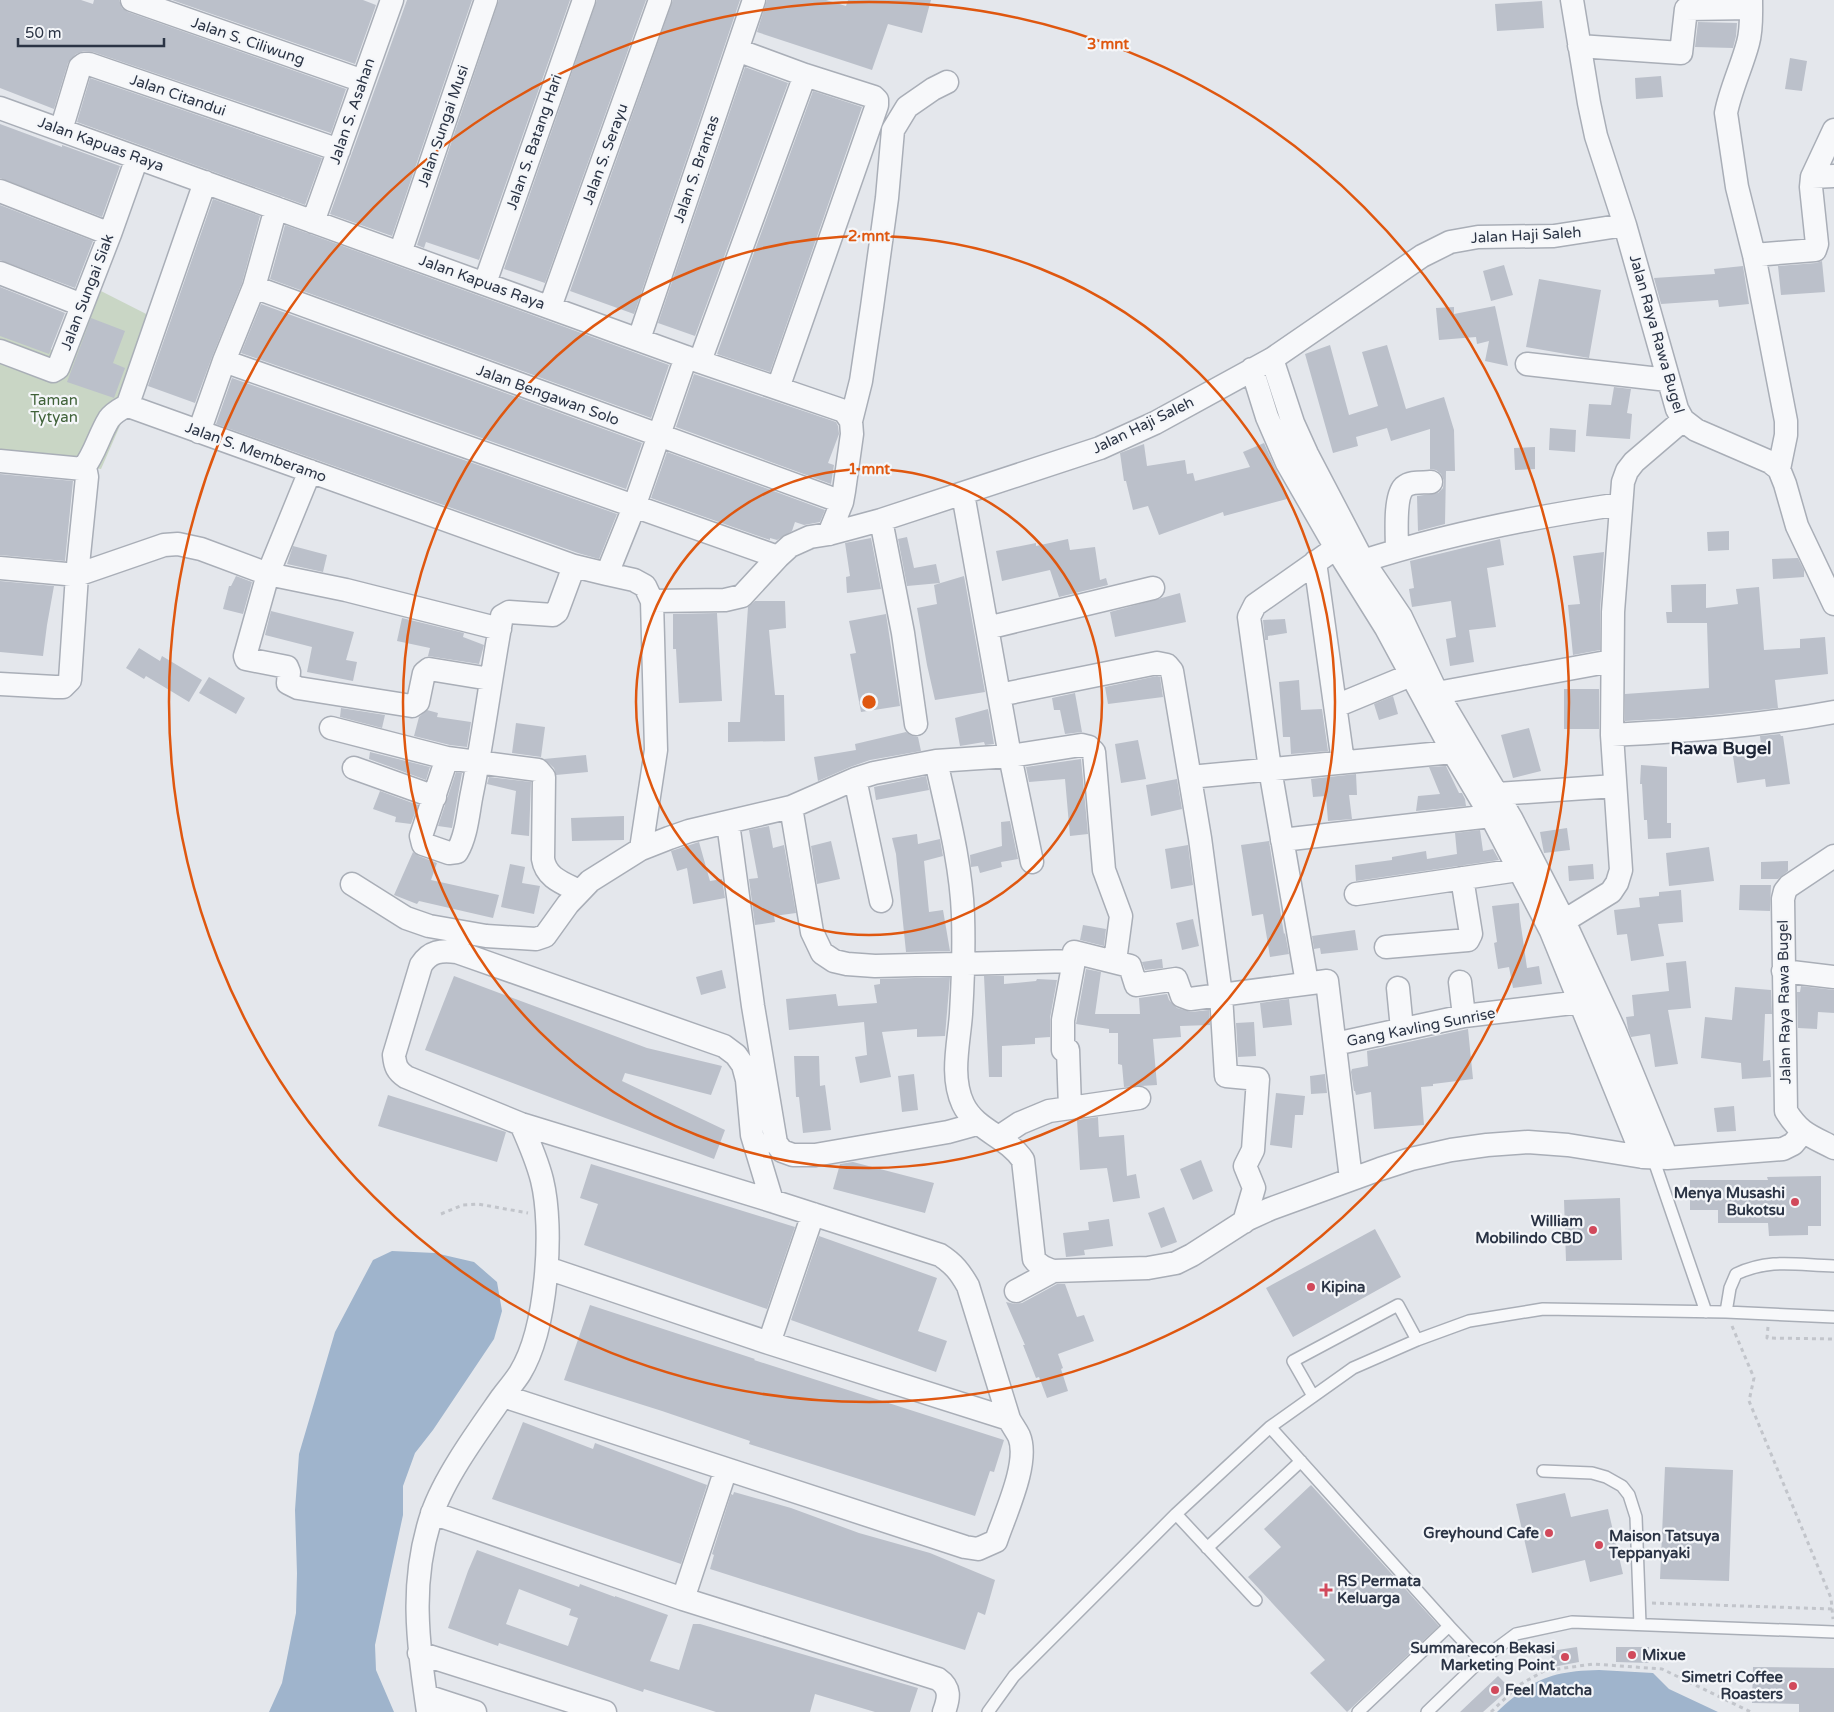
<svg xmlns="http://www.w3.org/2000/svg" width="1834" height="1712" font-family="'Varela Round',sans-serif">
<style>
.green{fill:#c9d6c5}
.water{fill:#9fb4cc}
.building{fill:#bbc0ca;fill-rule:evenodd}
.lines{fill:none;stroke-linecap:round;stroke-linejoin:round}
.service-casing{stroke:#a9aeb7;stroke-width:14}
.minor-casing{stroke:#a9aeb7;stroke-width:25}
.path{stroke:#c2c5cb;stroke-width:3;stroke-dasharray:4 4;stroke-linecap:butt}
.service{stroke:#f7f8fa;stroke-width:11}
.minor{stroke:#f7f8fa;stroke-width:22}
.ring{fill:none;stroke:#df570f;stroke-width:2.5}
.poi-dot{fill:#d1495b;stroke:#f4f6f9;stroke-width:2}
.labels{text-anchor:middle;stroke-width:4.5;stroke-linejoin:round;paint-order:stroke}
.street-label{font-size:15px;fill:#2b3445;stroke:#f4f6f9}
.park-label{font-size:15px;fill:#3f6138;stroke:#f4f6f9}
.poi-label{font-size:15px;font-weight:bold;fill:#2b3445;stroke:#f4f6f9;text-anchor:end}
.quarter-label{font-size:18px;font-weight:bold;fill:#1d2536;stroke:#f4f6f9}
.centre{fill:#df570f;stroke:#f4f6f9;stroke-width:2.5}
.ring-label{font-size:15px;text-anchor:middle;font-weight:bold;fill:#df570f;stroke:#f4f6f9;stroke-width:4.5;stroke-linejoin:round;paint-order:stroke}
</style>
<rect width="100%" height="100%" fill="#e4e7ec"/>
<path class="green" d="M97,289l63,32 -24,68 -35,80 -101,-13v-130l72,33z"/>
<path class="water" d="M392,1251l43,2 39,9 23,20 5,29 -8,28 -61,91 -18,23 -12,33v29l-28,130 1,25 18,42h-125l13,-29 14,-70 1,-40 -2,-63 4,-56 36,-122 38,-72z
M1599,1670l54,3 16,16 49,23h-221c35,-33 55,-41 102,-42z"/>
<path class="building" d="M0,0h81l12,4 1,-4h25l3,8 6,4 218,77 -15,44 -238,-81 -9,-1 -8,3 -8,9 -14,46 -54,-21z
M172,0h191l13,5 -21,59z
M407,0h65l-80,236 -62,-22z
M499,0h71l-91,260 -53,-18 -2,6 -7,-3z
M597,0h49l-101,283 -41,-14z
M673,0h67l-106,314 -64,-23z
M767,0h59l20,6 2,-6h83l-9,33 -34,-9 -16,46 -115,-38z
M1542,1l2,27 -47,3 -2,-27z
M1698,22l39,1 -1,13 -3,12 -38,-1z
M1790,58l17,3 -5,30 -17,-2z
M745,67l43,16 -93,253 -37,-13z
M1661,76l2,21 -27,2 -1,-21z
M90,78l232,80 -17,47 -228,-83z
M813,91l49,16 -92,265 -53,-18z
M0,124l62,23v-2l58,21 -18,51 -102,-39z
M213,199l47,17 -18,67 -30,74 -17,46 -47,-17z
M0,205l93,36 -18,47 -75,-28z
M285,225l384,140 -18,53 -381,-139z
M1822,261l3,31 -44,3 -3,-29 38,-3z
M1504,265l9,30 -22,6 -8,-30z
M1743,266l6,38 -30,3 -1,-7 -57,4 -7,-26 61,-4 -1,-5z
M1539,279l62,11 -12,68 -63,-11z
M0,287l65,26 -16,41 -49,-18z
M261,304l381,139 -16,46 -385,-136z
M1495,306l13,60 -23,-5 4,-20 -12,3 -1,-7 -37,3 -3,-32 18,-1v7z
M91,318l34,13 -12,32 12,5 -11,30 -47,-16z
M1330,345l19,70 29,-9 -16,-54 25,-7 19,64 38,-12 10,33 1,41h-9l-1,53 -27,7 -1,-35 21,-3 5,-5 1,-7 -3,-7 -5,-4 -6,-1v-40l-39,12 -4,-13 -31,9 2,9 -25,7 -28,-99z
M694,374l142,48 2,4 1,8 -11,29 6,2 -3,19 -155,-57z
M232,378l385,136 -18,45 -21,-6 -362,-129z
M1614,387l17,2 -4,24 5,1 -2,25 -44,-3 3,-32 22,1z
M1550,428l26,2 -1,22 -26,-2z
M1264,443l18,40 5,16 -63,17 -1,-4 -64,23 -11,-29 -15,4 -7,-29h-2l-4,-28 24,-9 3,22 38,-6 2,14 6,-1 2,8 55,-14 -7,-15z
M1535,447v22l-20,1 -1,-22z
M667,452l158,58 -5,12 -16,3 -9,-3 -3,9 -15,9 -7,-2v2l-119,-42z
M0,474l73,7 -8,80 -65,-6z
M1729,531v19l-21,1 -1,-19z
M907,537l7,31 22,-4 4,19 -33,3 -9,-47z
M871,538l10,51 -34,4 -1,-16 4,-1 -5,-33z
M1068,539l2,11 25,-3 5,33 6,-2 2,7 -49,12 -9,-27 -48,11 -6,-30 40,-8v3z
M1500,539l4,26 -17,3 9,59 -27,3 5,32 -24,4 -4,-27 10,-2 -5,-36 -39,6 -3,-18 5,-1 -4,-27z
M293,546l34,9 -4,17 -36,-8z
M1604,552l-4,59v39l-27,5 -5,-50 12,-1 -7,-48z
M1798,558l6,12v7l-31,2 -1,-20z
M236,576l16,6 -9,32 -20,-5 6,-23h2z
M964,576l21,116 -50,8 -8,-35 -10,-57 20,-4 -3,-19z
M0,581l54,5 -7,39 -4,31 -43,-4z
M1706,584v24l32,-4 -2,-15 23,-2 5,63 36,-2v-9l25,-2 3,37 -53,6 3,28 -84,9 -69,4v-27l84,-6 -2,-65h-40l-1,-11h6l-1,-27z
M1180,593l6,29 -71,15 -5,-25z
M755,601h30l1,27 -17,2 6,65h9l1,46 -57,1v-20h12l8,-115z
M271,611l83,21 -8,28 11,2 -4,19 -46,-9 5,-25 -47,-12z
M717,613l5,88 -43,2 -3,-54h-3v-35z
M886,614l14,92 -39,6 -11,-58 6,-1 -7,-32z
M402,618l62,15 -1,4 21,8 -5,19 -51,-8 2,-8 -33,-7z
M1285,619l2,14 -19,3v4h-3l-2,-20z
M139,648l21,13 2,-5 40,24 -13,22 -43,-26 -2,3 -18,-11z
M1157,676l3,1 3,20 -55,7 -3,-17z
M209,677l36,21 -9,16 -37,-21z
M1299,680l2,30 21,-1 6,42 -37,3 -1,-17h-7l-4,-55z
M1564,689h35v40h-35z
M1075,693l7,39 -17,2 -5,-24h-6l-2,-12z
M1393,696l5,18 -19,6 -5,-16z
M341,708l44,7 -3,13 -42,-11z
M988,709l6,35 -9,1 -1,-3 -24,4 -5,-28z
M427,710l11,3 -1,4 34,5 -4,25 -17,-2 -36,-9 5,-19z
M516,723l29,4 -4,30 -29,-4z
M1529,728l12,43 -28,7 -12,-43z
M906,732l6,4 6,1 3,14 -51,9 -20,7 -32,14 -4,-24 42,-7 -1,-6z
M1780,734l1,2h2l7,48 -24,3 -1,-8 -28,4 -4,-27 29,-4 -2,-16z
M1138,740l8,39 -25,4 -6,-39z
M1695,743l1,8 -22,1 -1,-8z
M370,752l60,15 -4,13 -57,-21z
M586,755l2,17 -32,3 -2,-7 -10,-9z
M1081,759l7,75 -18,2 -5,-57 -36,3 -3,-15z
M1641,765l26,2v56h4v15l-23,1 -1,-19h-3l-2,-36h-2z
M1446,766l13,27h3l3,6 1,7 -50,5 2,-15 22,-2 -11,-27z
M456,772l6,1 -10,55 -14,-2z
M1356,774l1,21h-8l3,24 -24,2 -2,-25 -13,1 -2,-18z
M926,776l3,14 -53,10 -2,-13z
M489,777l42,5 -2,54 -18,-2 5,-43 -29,-7z
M1177,779l5,30 -31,7 -5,-31z
M380,791l38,14 -7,19 -16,-2 1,-5 -23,-8z
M624,816v24l-52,1 -1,-23z
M1010,821l8,38 -17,3 1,5 -22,6 -2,-7 -7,1 -1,-12 32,-9 -1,-24z
M769,826l4,22 11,-3 12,68 -22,3 1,6 -20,3 -6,-46 9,-1 -9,-48z
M1567,828l3,22 -26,3 -4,-21z
M1480,830l3,21 10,-2 6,11 -143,21 -1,-16 37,-5v-3l34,-6 1,8 30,-5 -2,-21z
M917,834l1,10 22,-5 3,17 -19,5 5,51 14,-2 7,41 -44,1 -10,-98 -4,-16z
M831,841l9,38 -23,5 -6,-38z
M1269,841l15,93 1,-1 4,21 -19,3 -7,-43 -11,2 -11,-71z
M699,842l11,39 12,-2 3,19 -32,6 -6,-36 -10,3 -6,-20z
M1188,845l5,40 -22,4 -6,-40z
M1709,847l5,34 -45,5 -3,-33z
M413,852l6,4 18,7 -6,17 68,15 -6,23 -74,-17 -2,3 -23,-9z
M1788,861v10l-10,8h-17v-17z
M510,864l15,3 -3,16 18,3 -6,28 -33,-7z
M1593,864l1,15 -25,2 -1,-15z
M1740,885h31l-1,26 -31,-1z
M1681,890l2,32 -25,2 6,32 -33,5 -4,-27 -10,1 -3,-25 26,-3 -1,-9 20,-2v-4z
M1519,903l1,16 7,49 12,-2 3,18 -29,4 -4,-21 -11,2 -4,-26 3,-1 -5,-36z
M1193,919l6,27 -17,4 -6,-27z
M1083,925l23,4 -2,17 -24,-6z
M1355,930l3,20 -37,4 -1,-6 -6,1 -2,-13z
M1162,959l1,9 -18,2 -3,-8z
M1686,961l5,47 -23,2 10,54 -23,3 -5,-33 -19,3 -3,-8 -2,-12 8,-1 -2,-21 37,-4 -3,-28z
M1086,969l15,3 -6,42h45l-1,-16 28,-4 2,6 8,8 14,4 18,-2 1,15 -30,1 1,11 -28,2 4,46 -33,2 -2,-22 -4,-1v-31h-9v-4l-33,-5z
M722,970l4,18 -25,7 -5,-18z
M454,976l193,72 75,18 -11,29 -86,-22 -3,8 103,49 -11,29 -289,-109z
M984,976h20v8l32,-3 1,-2 20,1 -7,38v19l-15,1v6l-33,2v31h-13z
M950,977l-5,59 -28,1v-8l-35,3 9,45 -31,6 -5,-26 12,-2 -3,-33 -75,8 -3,-31 50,-5 2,12 39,-3 -3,-18 6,-1v-5z
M1801,986l33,4v23l-16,-1 -1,17 -19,-1 -1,-36h3z
M1735,987l36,3 1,24h-7l-2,47 7,-1 1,17 -29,2 -1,-16 -40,-5 4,-41 27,3z
M1289,999l3,26 -29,3 -3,-25z
M1254,1022l2,34 -18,1 -2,-34z
M1468,1029l5,50 -40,5v2l-12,1 3,38 -50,4 -3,-37 -15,3 -1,-4h-1l-3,-19 1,-3 16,-3 -1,-15z
M794,1056h25l1,30 5,-1 6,45 -28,3 -4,-36h-3z
M914,1074l4,36 -16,2 -4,-36z
M1325,1074l2,19 -16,1 -1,-18z
M1276,1093l29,3 -2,19h-8l-3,33 -22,-3z
M388,1095l118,37 -9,30 -119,-36z
M1734,1106l2,25 -19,1 -3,-24z
M1098,1117l1,20 25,-2 3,41 9,-2 4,24 -27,4 -6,-34 -27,2 -3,-50z
M1201,1160l12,31 -20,9 -13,-31z
M853,1162l81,21 -9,30 -92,-24 7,-25z
M591,1164l204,63 -28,82 -183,-64 14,-41 -18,-6z
M1821,1176v50h-13v9l-39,1 -1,-13h-50v-13h-28v-30h78l-1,-3z
M1620,1198l2,62 -56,1 -2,-61z
M1164,1207l13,35 -16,6 -13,-35z
M1109,1219l4,27 -29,4 1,5 -19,2 -3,-24 26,-3 -1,-8z
M1375,1229l26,48 -108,60 -27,-49z
M819,1236l118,42 -19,53 29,10 -11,31 -145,-52z
M1057,1284h8l12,33 7,-2 10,26 -36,13 5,14 -2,1 7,22 -21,7 -8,-21 -3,1 -13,-33h2l-19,-43 9,2 7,-1z
M590,1305l165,54 -1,1 250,80 -10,32 -4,-1 -15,45 -207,-66 -19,-6 1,-3 -88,-30 -98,-31z
M523,1422l70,27 2,-6 112,42 -26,79 -189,-65z
M1665,1467l68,3 -4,111 -69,-2z
M1311,1485l128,141 -92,86 -37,-39 15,-13 -77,-83 33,-30 -17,-18z
M734,1492l57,16 68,25 71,20 65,27 -10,35 -7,-3 -13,38 -255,-81 4,-14 -2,-1 19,-60 2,1z
M1565,1493l6,24 37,-8 15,65 -33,8 -5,-22 -53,13 -16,-69z
M477,1550l102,37 1,-3 35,13v-1l53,19 -18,46 29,9 14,-46h7l218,64 -8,24h-35l-60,-18 -5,18h-94l-72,-23 -1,3 -144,-49 -1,3 -50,-18 20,-57zM519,1589l52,20 -2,6 9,3 -10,28 -62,-22z
M1577,1647l2,15 -26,5 -2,-16z
M1616,1647h33v16l-33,-1z
M1753,1667l81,1v44h-35v-8l-47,-1z
M1498,1676l12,12 -27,24h-23z"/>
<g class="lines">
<g class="service-casing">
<path id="service" d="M1653,1158l53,154
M1726,1312l4,-24 6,-14c35,-16 60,-9 98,-8
M1313,1396l-20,-35 105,-56 19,35
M1270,1427l179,199
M1543,1471l49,2 14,4 16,9 7,9 7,22 4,107
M1176,1514l80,86
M1207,1548l94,-87
M988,1712l26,-36 162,-162 94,-87 83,-59 64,-28 52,-19 74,-12 183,3 108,5
M1358,1712l91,-86 32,34
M1427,1712l54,-52 35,-26 56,-12 262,10"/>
</g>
<g class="minor-casing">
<path id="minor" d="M132,0l231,81
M1572,0l17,103 7,33 29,89 52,184 6,11 13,10 74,32 9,7 6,15 12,42 37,78
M1751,0c0,14 1,29 -3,43 -6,23 -18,48 -22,70l11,74 17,68 32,166v14l-7,34
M1579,46l102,7 5,-44 65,-1
M737,50l68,25 69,22 3,3v5l-99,283
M0,108l686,249 158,54 7,10 1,13 -8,57 -2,11 -13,32
M61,130l19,-63 4,-3h5l250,86
M1812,177l22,-1
M205,182l-76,219 -1,4 3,2 443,159 33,8
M0,191l110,43
M313,222l79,-222
M400,253l86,-253
M1754,255l61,-5 2,-6 -6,-57 1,-10 22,-47
M0,273l82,32
M485,283l99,-283
M254,287l588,215
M550,307l110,-307
M639,339l115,-339
M0,351l53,20 5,-3 52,-134 27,-76
M1272,359l21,64 14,31 56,107 38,56 36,76 74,125 53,103 50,108 53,129
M224,361l554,196
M700,361l105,-286
M1527,364l141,16
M1252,369l15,48 20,46 49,85 50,80 67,124 38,64 60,115 92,226
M851,421l10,-40 11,-74 15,-109 6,-68 14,-23 26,-18 14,-7
M199,432l25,-71 30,-74 22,-79
M0,461l83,8 3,3 1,5 -10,98 -7,105 -7,7h-8l-55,-3
M83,469c12,-15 16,-34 26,-50 5,-7 12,-10 19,-14
M310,471l-42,103 -23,82 1,3 41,8 2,5 -1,11 10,5 114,18 6,-4 6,-29 5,-4 61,10
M963,494l47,262 22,106
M881,520l22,113 13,91
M1397,550c0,-14 -3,-53 7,-63 7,-6 19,-4 27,-5
M1363,561c84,-27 170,-44 258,-57
M1315,562l28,200
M0,568l77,7 87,-30 14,-1 23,5 67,25 78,16 154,39
M652,601l73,-1 17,-4 36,-39 12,-11 20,-9 19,-3 52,-14 219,-72 55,-25 117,-64 150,-103 28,-14 28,-5 76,-1 71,-11
M987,628l166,-40
M1437,693l175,-32
M999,695l158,-32 10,2 5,6 28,167 21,157 5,81 32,3 -5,71 -8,16 9,22 -10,34
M1336,706l75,-31
M331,728l116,30 91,12 6,7 -1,82c3,19 20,24 36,32
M1612,735c74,-4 148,-9 222,-23
M447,758l-26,78 2,8 26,9 8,-1c10,-17 11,-40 15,-59 12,-59 19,-118 30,-177l7,-4 44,3 4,-3 17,-46
M936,761c11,50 25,102 27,154 1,32 0,66 -2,99 -2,29 -11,62 2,90 12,26 44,32 60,56l11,99c5,7 11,9 19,12l95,-3 28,-5 16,-8 56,-36 22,-10 110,-40 31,-10 40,-9 36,-5 41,-3 40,3 75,12 24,1 116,-9 10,-5 10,-12
M354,768l81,29
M1190,777l263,-25
M855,779l26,122
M1497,794l118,-8
M791,807l21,125 10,21 12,8 13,3 28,2 199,-5v-9l56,14 6,19 40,-6 6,17 8,3 137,-18 24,198
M728,823l25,183 23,137 6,8 11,4h22l133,-23 29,-8
M1282,840l209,-24
M641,849l15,-99 -4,-149 -7,-15 -11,-6 -27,-6 27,-67 52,-150
M1834,856l-45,30 -4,5 -2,8 3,212c14,23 25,25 48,37
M352,884l54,34 23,8 57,10 50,3 9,-3 23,-32 22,-23 51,-32 28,-11 20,-7 102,-24 64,-28 19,-6 62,-12 74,-5 71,-11 8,2 5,5 10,118 17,46 -6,45
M1356,894l162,-24 12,-6
M1564,921l47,-29 6,-9 4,-13 -9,-135 1,-123 10,-130 4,-11 7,-9 49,-42
M1386,947l82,-7 3,-6 -9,-56
M1783,971l51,6
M1460,982l4,34
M1307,983l-37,-214 -21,-152 6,-12 81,-57
M1398,988l4,41
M1335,1044l129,-28 117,-14
M1070,1108l-2,-58h-5v-30l11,-59
M999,1137l21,-14 29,-12 90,-13
M547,1268l222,75 240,76
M1016,1291l37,-20
M769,1343l44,-129
M503,1396l462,151 13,2 18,-8c9,-27 34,-79 23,-105 -3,-6 -7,-11 -10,-17l-41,-133c-8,-14 -14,-22 -28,-31l-168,-54 -251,-77 -115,-47c-9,-6 -11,-11 -12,-22l27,-90c9,-14 20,-15 36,-13l267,94 12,9 7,10 4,15 5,55 20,66
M432,1513l251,86 255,80c13,9 11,19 6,33
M683,1599l43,-130
M419,1653l186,59
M426,1696l49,16
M428,1712c-10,-70 -19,-129 4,-198 13,-38 47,-84 70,-117 6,-8 13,-16 18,-24 27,-44 34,-144 22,-193 -5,-20 -13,-38 -21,-56"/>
</g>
<path class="path" d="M441,1214l22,-9 15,-1 50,9
M1732,1326l22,52 -5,23 82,197 2,21
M1768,1327l-1,11 67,1
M1652,1603l181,6
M1491,1712l28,-27 25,-14 49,-7 69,5 89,43"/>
<use href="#service" class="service"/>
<use href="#minor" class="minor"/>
</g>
<g class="ring">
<circle cx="869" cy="702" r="233"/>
<circle cx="869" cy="702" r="466"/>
<circle cx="869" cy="702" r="700"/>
</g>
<g class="poi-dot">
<circle cx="1795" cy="1202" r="5"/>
<circle cx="1593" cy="1230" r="5"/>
<circle cx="1311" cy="1287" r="5"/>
<circle cx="1549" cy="1533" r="5"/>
<circle cx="1599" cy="1545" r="5"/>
<path d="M1323.5 1582.5h5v5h5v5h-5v5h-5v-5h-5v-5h5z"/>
<circle cx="1632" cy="1655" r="5"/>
<circle cx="1565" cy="1657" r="5"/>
<circle cx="1793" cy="1686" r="5"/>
<circle cx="1495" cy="1690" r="5"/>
</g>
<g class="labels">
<g class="street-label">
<text transform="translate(248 41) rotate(19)" y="5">Jalan S. Ciliwung</text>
<text transform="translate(178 95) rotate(19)" y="5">Jalan Citandui</text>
<text transform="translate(352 111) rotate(-71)" y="5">Jalan S. Asahan</text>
<text transform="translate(443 126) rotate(-71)" y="5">Jalan Sungai Musi</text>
<text transform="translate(534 142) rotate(-71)" y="5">Jalan S. Batang Hari</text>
<text transform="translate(101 144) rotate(20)" y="5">Jalan Kapuas Raya</text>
<text transform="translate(605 154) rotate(-70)" y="5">Jalan S. Serayu</text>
<text transform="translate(696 169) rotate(-71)" y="5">Jalan S. Brantas</text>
<text transform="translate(1526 235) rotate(-3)" y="5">Jalan Haji Saleh</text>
<text transform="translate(482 282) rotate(20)" y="5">Jalan Kapuas Raya</text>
<text transform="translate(87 292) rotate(-69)" y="5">Jalan Sungai Siak</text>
<text transform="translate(1657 334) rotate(74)" y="5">Jalan Raya Rawa Bugel</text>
<text transform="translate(548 395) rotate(20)" y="5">Jalan Bengawan Solo</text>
<text transform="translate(1143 425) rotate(-26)" y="5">Jalan Haji Saleh</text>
<text transform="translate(256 452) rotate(20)" y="5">Jalan S. Memberamo</text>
<text transform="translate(1784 1002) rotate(-91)" y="5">Jalan Raya Rawa Bugel</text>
<text transform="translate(1421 1027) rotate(-11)" y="5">Gang Kavling Sunrise</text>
</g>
<g class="park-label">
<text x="54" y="405">Taman<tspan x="54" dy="17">Tytyan</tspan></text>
</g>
<g class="poi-label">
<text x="1785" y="1198">Menya Musashi<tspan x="1785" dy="17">Bukotsu</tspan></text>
<text x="1583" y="1226">William<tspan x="1583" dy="17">Mobilindo CBD</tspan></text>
<text x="1321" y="1292" text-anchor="start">Kipina</text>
<text x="1539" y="1538">Greyhound Cafe</text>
<text x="1609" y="1541" text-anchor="start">Maison Tatsuya<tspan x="1609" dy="17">Teppanyaki</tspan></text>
<text x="1337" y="1586" text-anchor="start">RS Permata<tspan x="1337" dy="17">Keluarga</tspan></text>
<text x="1555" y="1653">Summarecon Bekasi<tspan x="1555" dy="17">Marketing Point</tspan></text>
<text x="1642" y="1660" text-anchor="start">Mixue</text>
<text x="1783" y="1682">Simetri Coffee<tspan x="1783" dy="17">Roasters</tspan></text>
<text x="1505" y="1695" text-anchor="start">Feel Matcha</text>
</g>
<g class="quarter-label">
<text x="1721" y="754">Rawa Bugel</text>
</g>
</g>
<circle cx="869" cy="702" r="8" class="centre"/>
<g class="ring-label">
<text x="1108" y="49">3 mnt</text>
<text x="869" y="241">2 mnt</text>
<text x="869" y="474">1 mnt</text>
</g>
<path d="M18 38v8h146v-8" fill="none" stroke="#2b3445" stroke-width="2.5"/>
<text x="25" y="38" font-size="15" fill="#2b3445" stroke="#f4f6f9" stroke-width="4" paint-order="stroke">50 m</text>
</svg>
